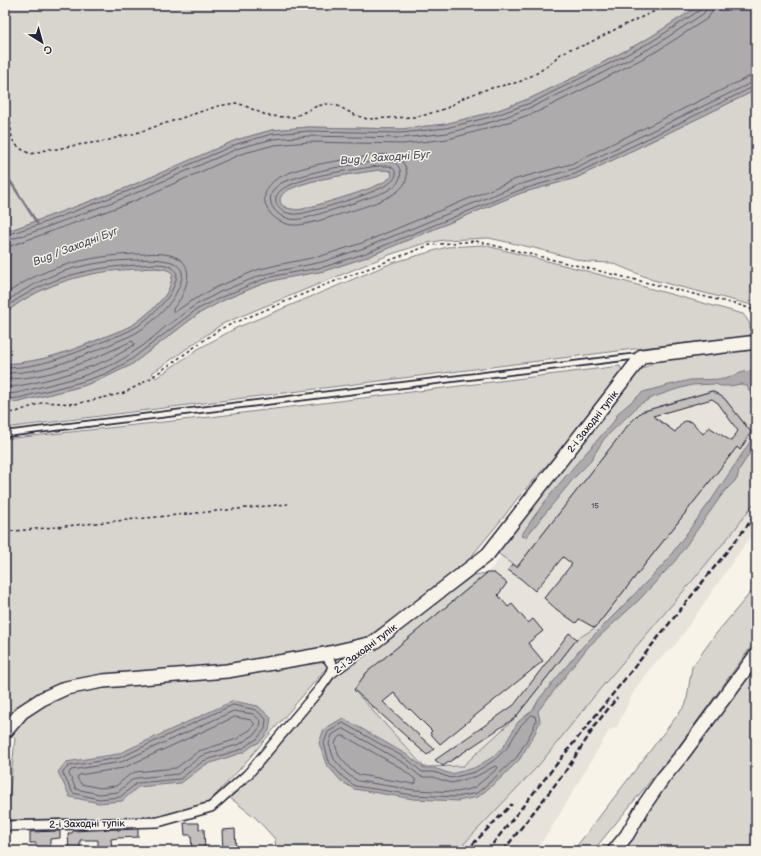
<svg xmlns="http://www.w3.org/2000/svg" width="761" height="856" font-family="'Balsamiq Sans',sans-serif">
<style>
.built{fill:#e7e3db}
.green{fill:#d8d5cf;stroke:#7d7c85}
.water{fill:#aeabad;stroke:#76747f;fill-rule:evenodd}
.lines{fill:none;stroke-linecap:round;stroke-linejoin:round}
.shore{stroke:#5a5969;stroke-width:1}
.stream{stroke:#76747f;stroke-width:2.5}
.building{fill:#c2bfbd;stroke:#22223b;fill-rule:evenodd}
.lane-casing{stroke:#22223b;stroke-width:8}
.street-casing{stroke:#22223b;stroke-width:12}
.secondary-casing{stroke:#22223b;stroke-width:16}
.path{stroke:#22223b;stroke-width:1.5;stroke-dasharray:3 3;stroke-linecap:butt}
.lane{stroke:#f7f3e8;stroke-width:4.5}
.street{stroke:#f7f3e8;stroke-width:9}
.secondary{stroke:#f7f3e8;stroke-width:13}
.rail{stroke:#22223b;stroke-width:2.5;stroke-dasharray:6 3;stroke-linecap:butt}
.labels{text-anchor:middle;stroke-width:3;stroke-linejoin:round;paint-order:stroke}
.number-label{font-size:8px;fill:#4a495c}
.street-label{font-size:10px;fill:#22223b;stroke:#f7f3e8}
.water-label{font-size:11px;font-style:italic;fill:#535263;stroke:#f7f3e8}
</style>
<rect width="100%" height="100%" fill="#f7f3e8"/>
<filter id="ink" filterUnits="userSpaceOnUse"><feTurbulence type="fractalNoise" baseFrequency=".025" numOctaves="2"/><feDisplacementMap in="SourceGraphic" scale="8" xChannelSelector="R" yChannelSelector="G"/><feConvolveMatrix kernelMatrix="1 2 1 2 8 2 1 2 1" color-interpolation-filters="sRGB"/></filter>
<g filter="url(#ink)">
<path class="built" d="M712,391l12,7 27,34 -12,23 -144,173 -18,11 -62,79 -52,48 -39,1 -70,-77 12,-17 121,-100 15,-17 15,11 112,-143 12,-12z
M756,474v54l-80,116 -21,19 -21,28 -17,36 -8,4 -60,101 -14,19h-91z"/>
<path class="green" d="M5,5h695l-51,33 -64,34 -54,26 -38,14 -48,12 -44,5 -92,-2 -37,3 -36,10 -110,48 -90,33 -31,11z
M756,90v216l-103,-26 -41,-17 -25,-1 -53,-14 -45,-10 -45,2 -22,4 -33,11 -167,69 -70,49 4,5 42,-29 38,-21 156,-65 55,-16 36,-2 96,24 164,45c6,7 9,13 7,22l-100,11 -645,81v-25l14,-1 64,-16 23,-9 25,-12 67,-51 26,-14 38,-16 18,-5 44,-8 43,-14 154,-64 55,-15z
M378,170h7l6,1 1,5c-9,12 -71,28 -89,33 -4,1 -8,1 -12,0 -15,-3 -14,-14 -1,-20 27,-12 59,-14 88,-19z
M155,268l14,2 4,4c-2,7 -3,15 -7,20 -7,10 -19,20 -29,28 -9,6 -23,11 -33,15 -34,14 -61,25 -99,27v-51c7,-5 13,-10 20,-14 29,-17 63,-27 96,-30 11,-1 23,0 34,-1z
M756,349v151l-20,28 -43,52 -93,109 -61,76 -82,86h-181l-1,-12 -19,-21 -27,-21 24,-22 81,-97 10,-9 130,-94 13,-2 -121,100 -12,17 70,77 39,-1 52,-48 62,-79 18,-11 142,-181 3,3 11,-18 -27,-34 -12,-7 -71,21 -12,12 -112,143 -21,-15 138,-178 23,-14 75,-9z
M620,366l2,5 -45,60 -60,68 -15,20 -41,50 -132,96 -90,105 -30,32 -51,15 -151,3 8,-82 -10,-2v-297l205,-22z
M756,586v54l-77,106 -86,105h-20l113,-147 6,-37 23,-32z
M756,664v187h-133l36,-57z"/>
<path class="water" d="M700,5h56v85l-180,88 -55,15 -154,64 -43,14 -44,8 -18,5 -38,16 -26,14 -67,51 -25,12 -23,9 -64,16 -14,1v-39c39,-2 67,-13 102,-28 10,-4 22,-8 30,-14 10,-7 22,-18 29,-28 4,-5 5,-13 7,-20 -7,-8 -22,-6 -32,-5 -41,1 -80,9 -116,30 -7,4 -13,9 -20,14v-81l31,-11 90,-33 110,-48 36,-10 37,-3 92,2 44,-5 48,-12 38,-14 54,-26 64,-34zM378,170h7l6,1 1,5c-9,12 -72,28 -89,33 -4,1 -8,1 -12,0 -15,-3 -14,-14 -1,-20 27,-12 59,-14 88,-19z
M756,370v28l-6,-6 -3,-6 -7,-2 -9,2h-10l-6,-2 -23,1 -18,5 -20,7 -14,7 -36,35 -15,24 -15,15 -48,59 -5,-1c26,-42 61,-78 93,-115l4,-8 25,-21 22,-6 25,-6 35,-1 18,-7z
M756,433v10l-17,27 -2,9 -13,13 -49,69 -36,39 -50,46 -51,65 2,10 -5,12 -15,26 -19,19 -23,19 -20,4 -45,-2 -59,-10 -13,-8 -15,-17 -7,-21 5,-14 19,-11 66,38 15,12h10l17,6 23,-6 17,-10 13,-12 14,-24 15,-12 6,-11 45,-54 32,-32 48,-49 48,-65z
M233,701l25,5 13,12 -2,13 -9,11 -8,4 -8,6 -39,13 -24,18 -43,4 -16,14 -23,2 -29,-6 -12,-25 8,-10 52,-8z"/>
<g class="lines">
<path class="shore" d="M377,155c10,-1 21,-1 27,9 4,8 4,17 -2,23 -10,13 -51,24 -68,29 -9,3 -19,6 -29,8 -6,1 -13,2 -18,0 -23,-7 -32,-32 -9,-46 27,-15 69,-18 99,-23z
M378,161c5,0 10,-1 15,1 11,5 9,19 0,25 -8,6 -19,9 -28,12 -19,7 -39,13 -59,19 -5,1 -11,2 -16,1 -19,-4 -28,-24 -9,-36 7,-3 14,-5 21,-7 24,-8 50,-11 76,-15z
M378,166h11l4,2c3,4 4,7 1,11 -8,12 -73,30 -90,34 -4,1 -8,1 -12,1 -19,-3 -23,-20 -4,-28 28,-13 60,-15 90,-20z
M5,235l33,-10 90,-34 109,-47 35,-10 37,-3 92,2 45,-5 48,-12 39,-14 54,-27 64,-33 49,-32 2,-2v-3
M5,240h4l30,-10 90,-34 110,-48 34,-9 36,-3 93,2 45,-5 48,-12 39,-15 55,-26 65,-34 49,-32 3,-4 1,-5
M5,246h5l31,-11 91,-33 109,-48 33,-9 35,-3 94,2 45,-5 49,-13 40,-14 55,-27 65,-34 51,-33 4,-6 1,-7
M5,295c17,-13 37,-23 57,-29 26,-8 53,-12 81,-12 10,-1 24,-1 33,3 15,7 13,21 8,34 -2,4 -3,8 -6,11 -1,3 -4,5 -5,7v2l2,1 16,-11 26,-14 40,-17 20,-5 44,-9 41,-13 154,-64 55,-15 177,-87 8,-1
M5,302c18,-12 36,-22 56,-30 24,-8 51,-12 77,-12 8,-1 16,-1 24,0 4,1 9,1 12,3 3,2 7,5 8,9 1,5 -2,13 -4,17 -6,15 -23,31 -36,40 -9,7 -23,11 -33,16 -33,14 -67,28 -104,28
M5,308c6,-4 12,-9 18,-12 36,-22 78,-30 120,-31 8,-1 21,-2 28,2 3,1 4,4 6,7 -2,18 -14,30 -27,42 -4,3 -8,7 -12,10 -11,7 -24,11 -36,16 -31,13 -63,26 -97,26
M5,379c45,0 87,-19 127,-38l2,2v2c-25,17 -52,25 -80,33 -16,4 -32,8 -49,10
M5,394l12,-1 63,-16 34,-13 12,-7 18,-12 20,-17 30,-22 26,-14 39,-16 19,-5 44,-9 42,-14 154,-63 55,-16 178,-86 5,-1
M5,399l13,-1 28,-7 35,-9 24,-8 24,-13 67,-51 26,-13 39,-17 18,-5 45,-8 42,-14 154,-63 55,-16 178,-87h3
M233,705l23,5 10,9 -1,10 -8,10 -7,4 -8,6 -39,12 -23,18 -43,4 -17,14 -21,2 -26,-6 -10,-19v-2l6,-6 50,-8z
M234,711l19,3 8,7 -1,6 -6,8 -7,4 -7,5 -39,12 -23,18 -42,4 -4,2 -14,12 -19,2 -23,-5 -7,-15v-1l2,-3 50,-8z
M532,715l3,1 1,5 -4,10 -15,26 -19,18 -21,18 -20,4 -44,-2 -58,-9 -11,-8 -15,-16 -5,-19 4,-11 15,-9 64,36 15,13h12l17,6 24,-6 18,-11 14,-13 14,-23z
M235,717l16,3 3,3v2l-4,5 -7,4 -6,5 -38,12 -23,17 -41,4 -6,3 -13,11 -16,2 -19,-4 -4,-6 2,-3 44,-7z
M342,729h2l60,34 16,13 4,1h9l15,5 4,1 25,-7 18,-10h2l1,2 -24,20 -17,4 -43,-2 -56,-9 -11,-7 -13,-15 -5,-15 3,-9z
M342,736h2l57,32 15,12v3l-2,1 -54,-9 -9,-5 -12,-14 -4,-12 2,-5z"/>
<path class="stream" d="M5,173l32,50"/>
</g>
<path class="building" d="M712,391l12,7 27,34 -11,18 -3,-3 -142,181 -16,-9 -3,4 -20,-14 -12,-11 28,-34 -9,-7 -28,34 -14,-12 -13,-9 5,-6 4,3 112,-143 12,-12zM712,399l6,4 20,28 -7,10 -22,-14 -6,7 -11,-12 -8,-1 -9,11 -22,-16z
M487,573h7l13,10 -9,12 10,12 4,-3 16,19 5,-4 10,12 -15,12 15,18 -103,83 -10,-11 2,-2 -22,-22 -1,1 -15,-17 -11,9 51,47 -7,6 -73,-65 12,-17z
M569,633l8,6 -62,79 -72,48 -8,-6 79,-55z
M184,823h15v6h5l1,22h-13l-1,-16h-6z
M117,829v1l21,-1v8l-20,1 -7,1 1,12h-14v-11h-18v11h-11l-1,-18h4l1,-2z
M235,829l1,22h-13l-1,-21z
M60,831v7l-10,1v12h-13l-1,-8h-6v-11z"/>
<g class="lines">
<g class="lane-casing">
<path id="lane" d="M5,434l634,-78"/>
</g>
<g class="street-casing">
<path id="street" d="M325,654l8,12 -3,8
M5,826l153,-4 53,-15 37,-33 70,-83 12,-17 39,-28"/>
</g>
<g class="secondary-casing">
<path id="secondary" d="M5,732l17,-20 20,-13 24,-11 37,-7 124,-10 98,-17 48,-11 115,-89 154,-198 107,-13h7
M614,851l13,-16 18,-31 18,-26 19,-23 74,-100"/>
</g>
<path class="path" d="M5,112l3,3 2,5 2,19 3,5 9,7 7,3 18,-5h8l13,-3 36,-5 16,-5 11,-2 85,-28 18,-3 7,2 18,8 8,3 16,1h9l23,-11 10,-2 9,1 19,10 12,4 47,-2 11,-2 22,-7 16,-10 21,-8 12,-3 23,-5 18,-9 13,-9 9,-9 11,-6 15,-4 35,-18 48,-22
M5,413l11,-1 28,-10 31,2 49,-11 24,-13 72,-51 105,-44 105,-40 46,-4 267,65 13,5
M5,532l283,-28"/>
<use href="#lane" class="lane"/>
<use href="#street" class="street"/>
<use href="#secondary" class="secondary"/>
<path class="rail" d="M588,734l29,-36
M466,851l46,-47
M487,851l250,-312 19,-25
M503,851l62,-79 27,-41"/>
</g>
</g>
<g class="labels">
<g class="number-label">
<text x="595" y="508">15</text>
</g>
<g class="street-label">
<text transform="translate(592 421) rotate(-52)" y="4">2-і Заходні тупік</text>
<text transform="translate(365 648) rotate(-37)" y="4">2-і Заходні тупік</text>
<text transform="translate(87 823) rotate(-1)" y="4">2-і Заходні тупік</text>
</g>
<g class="water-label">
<text transform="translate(385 157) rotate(-4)" y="4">Bug / Заходні Буг</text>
<text transform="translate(75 246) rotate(-21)" y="4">Bug / Заходні Буг</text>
</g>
</g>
<rect width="761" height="856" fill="none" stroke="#f7f3e8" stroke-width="20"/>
<rect x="10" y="10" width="741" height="836" fill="none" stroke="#22223b" stroke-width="1.5" filter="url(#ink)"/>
<g transform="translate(42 42) rotate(143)" stroke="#f7f3e8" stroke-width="3" paint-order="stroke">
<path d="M0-3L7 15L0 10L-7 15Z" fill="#22223b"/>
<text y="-6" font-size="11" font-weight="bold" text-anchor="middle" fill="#22223b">С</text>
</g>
</svg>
